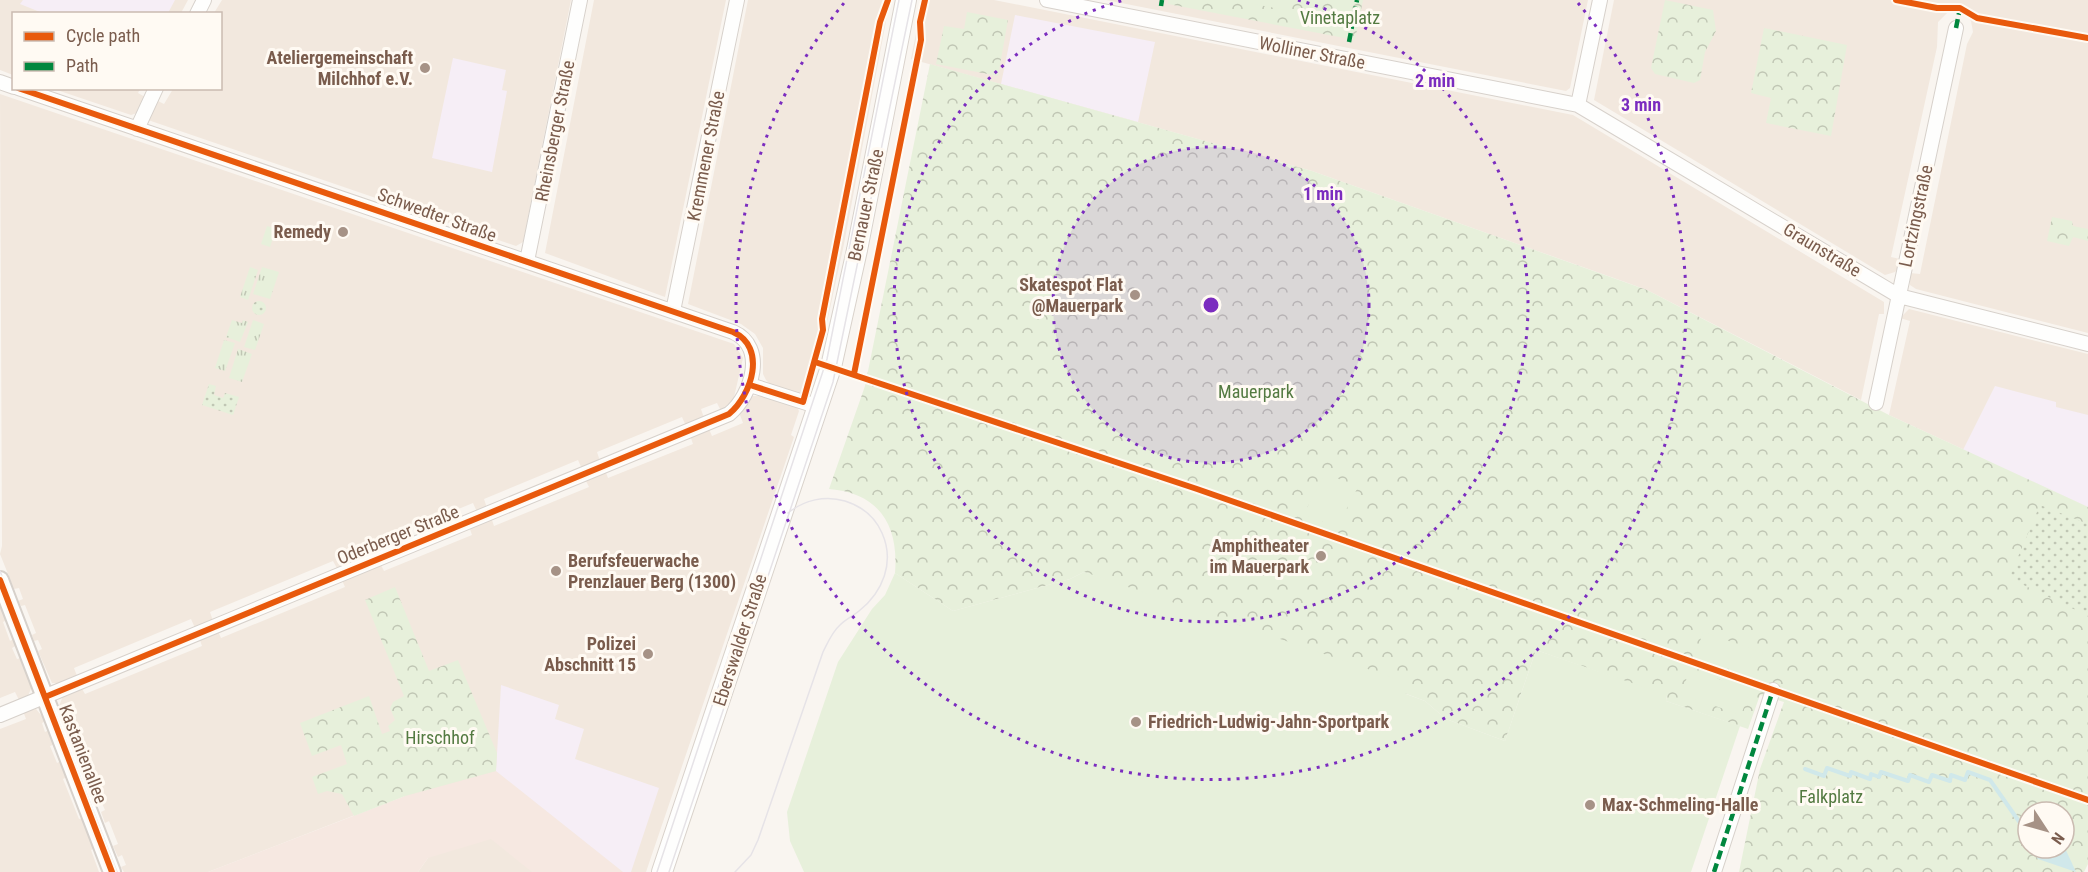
<svg xmlns="http://www.w3.org/2000/svg" width="2088" height="872" font-family="'Roboto Condensed',sans-serif">
<style>
.residential{fill:#f2e8de}
.commercial{fill:#f6e8e1}
.education{fill:#f6eef6}
.grass{fill:url(#grass-tufts)}
.park{fill:url(#park-crowns);fill-rule:evenodd}
.garden{fill:url(#garden-dots)}
.pitch{fill:#e7f0db}
.water{fill:#d0e8ea}
.lines{fill:none;stroke-linecap:round;stroke-linejoin:round}
.stream{stroke:#d0e8ea;stroke-width:4}
.minor-casing{stroke:#d7d1cb;stroke-width:16}
.tertiary-casing{stroke:#d7d1cb;stroke-width:20}
.secondary-casing{stroke:#d9d2cb;stroke-width:22}
.minor{stroke:#fefefd;stroke-width:14}
.tertiary{stroke:#fefefd;stroke-width:16}
.secondary{stroke:#fefefd;stroke-width:20}
.tram{stroke:#e6e3e7;stroke-width:1.5}
.quiet{stroke:#00873e;stroke-width:4.5;stroke-dasharray:9 4.5;stroke-linecap:butt}
.cycleway-casing{stroke:#fffaf3;stroke-width:10}
.cycleway{stroke:#e8590c;stroke-width:6}
.ring{fill:none;stroke:#7b2cbf;stroke-width:3;stroke-dasharray:3 6}
.poi-dot{fill:#a69286;stroke:#fffaf3;stroke-width:2}
.labels{text-anchor:middle;stroke-width:6;stroke-linejoin:round;paint-order:stroke}
.park-label{font-size:18px;fill:#537a41;stroke:#fffaf3}
.street-label{font-size:18px;fill:#7a5c4d;stroke:#fffaf3}
.poi-label{font-size:18px;font-weight:bold;fill:#7a5c4d;stroke:#fffaf3;text-anchor:end}
.centre{fill:#7b2cbf;stroke:#fffaf3;stroke-width:3}
.ring-label{font-size:18px;text-anchor:middle;font-weight:bold;fill:#7b2cbf;stroke:#fffaf3;stroke-width:6;stroke-linejoin:round;paint-order:stroke}
</style>
<defs>
<pattern id="grass-tufts" width="24" height="20" patternUnits="userSpaceOnUse" patternTransform="scale(1.5)"><rect width="24" height="20" fill="#e7f0db"/><path d="M3 7l-1-3M5 7V3M7 7l1-3M15 17l-1-3M17 17v-4M19 17l1-3" fill="none" stroke="#c0c6b4"/></pattern>
<pattern id="park-crowns" width="20" height="18" patternUnits="userSpaceOnUse" patternTransform="scale(1.5)"><rect width="20" height="18" fill="#e7f0db"/><path d="M2 6a3 3 0 1 1 6 0M12 15a3 3 0 1 1 6 0" fill="none" stroke="#c0c6b4"/></pattern>
<pattern id="garden-dots" width="8" height="8" patternUnits="userSpaceOnUse" patternTransform="scale(1.5)"><rect width="8" height="8" fill="#e7f0db"/><path d="M2 2h.1M6 6h.1" fill="none" stroke="#c0c6b4" stroke-width="1.8" stroke-linecap="round"/></pattern>
</defs>
<rect width="100%" height="100%" fill="#f9f5f0"/>
<path class="residential" d="M0,0h188l-7,13 -167,1 -1,61 -13,-5z
M222,0h349l-48,242 -7,4 -368,-126 8,-20 8,4 9,-15 47,-1v-74l-6,-1z
M594,0h132l-61,297 -120,-44z
M748,0h142l-46,244 -23,106h-4l-12,42 -4,2 -30,-9 -5,-5 -3,-6v-26l-8,-14 -14,-10 -53,-20z
M926,0h68l579,115 311,187v12h-5l-18,86 -214,-110 -22,-8 -313,-111 -401,-112 10,-52h4z
M1106,0h482l-18,88 -4,3z
M1614,0h474v333l-172,-44 -6,-4v-12l10,1 47,-230 6,-12 -2,-11 -6,-8 -17,-1 -10,10 -1,25 -46,210 9,2v6l-5,7 -10,3 -291,-175z
M54,89h86l-2,4 7,4 -8,16 -6,2z
M0,94l734,250 9,14 -11,48 -11,5 -4,-8 -16,6 3,9 -18,8 -4,-9 -85,35 3,9 -18,8 -4,-9 -94,39 3,9 -10,4 -4,-9 -100,41 4,10 -39,16 -5,-9 -123,51 3,9 -18,7 -4,-9 -117,49 3,8 -19,7h-6l-14,-32 4,-2 -4,-9 -4,1 -2,-6 4,-2 -11,-28 -4,1 -3,-5 5,-2 -4,-11 -5,1 -14,-35 2,-8z
M1909,309l179,45v153l-199,-92 21,-94 -10,-3z
M752,396h9l36,11 2,4 -8,24 3,2 -148,435h-228l10,-14 -24,-62 -196,76h-84l-3,-5 5,-2 -4,-10 -4,2 -5,-11 5,-2 -9,-23 -4,2 -4,-11 4,-2 -5,-11 -4,2 -2,-6 4,-2 -6,-15 -4,1 -3,-5 5,-2 -6,-14 -4,1 -4,-9 5,-2 -4,-9 -4,2 -2,-6 4,-2 -6,-15 -5,1 -5,-13 4,-10 18,-9 4,7 117,-48 -3,-9 18,-8 4,9 124,-51 -4,-9 39,-15 4,8 88,-36 -3,-9 22,-9 3,9 95,-39 -4,-8 20,-9 3,8 85,-34 -3,-9 18,-8 4,9 31,-13 -3,-8 5,-13z
M0,603l7,17 -4,2 7,19 4,-2 3,6 -5,3 5,11 4,-1 11,28 -4,10 -9,4 -4,-8 -15,6z
M36,709l10,12 -4,2 3,9 4,-2 6,14 -5,2 7,17 4,-2 6,16 -4,2 16,40 4,-1 12,30 -4,2 8,22h-99v-143l26,-10 -3,-8z"/>
<path class="commercial" d="M496,771l127,101h-91l-41,-33 -63,19 -10,14h-210l197,-76z"/>
<path class="education" d="M23,0h152l-7,13 -123,1 -25,-10z
M1015,15l140,27 -17,80 -137,-38z
M453,58l53,12 -4,20 5,1 -15,81 -60,-14z
M1995,386l61,16v5l32,8v92l-125,-57z
M501,685l58,20 -4,14 29,10 -9,30 84,29 -28,84h-8l-127,-101z"/>
<path class="grass" d="M267,226l9,3 -6,18 -9,-3z
M250,267l8,3 -10,30 -8,-3z
M262,267l17,5 -9,27 -17,-5z
M232,320l10,3 1,-3 5,2 -8,20 -14,-5z
M253,320l11,4 -9,26 -11,-3z
M224,340l11,3 -10,28 -10,-3z
M238,349l14,5 -10,28 -13,-4z"/>
<path class="park" d="M1168,0h195l-8,40 -187,-36z
M1665,0l48,10 3,21 -11,21 -5,28 -6,3 -39,-9 -4,-6z
M967,12l41,8 -10,56 -62,-12 8,-38 20,3z
M1764,28l83,17 -16,91 -65,-13 5,-25 -20,-5z
M930,64l382,107 335,119 242,125 199,92v357l-4,8h-345l21,-103 24,-67 -24,-7 -12,34 -82,-28 1,-5 -131,-46 -31,91 -59,-22 -21,-18 -341,-129 -14,7 -117,32 -58,-38c4,-48 -16,-80 -66,-84l36,-103zM2028,812h36v36h-36z
M2052,217l20,4 1,5 15,3v12l-15,-4 -4,9 -22,-5z
M395,587l34,84 29,-11 39,93 -1,18 -91,25 -51,20 -12,-22 -15,-3 -9,3 -6,-17 35,-13 -6,-19 -29,11 -12,-33 69,-27 13,38 8,-3 -2,-5 7,-6 -5,-12 3,-6 11,-6 -39,-96z"/>
<path class="garden" d="M252 308a7 7 0 1 1 14 0a7 7 0 1 1-14 0Z
M209,384l7,2 -2,9 9,3 2,-5 14,4 -6,18 -31,-10z
M2040,505l48,19v92l-79,-38z"/>
<path class="pitch" d="M1234,0h58l-2,11z
M1326,472l31,17 -20,38 -34,-12z
M1084,572l316,108 6,14 19,7 21,18 59,22 31,-91 131,45 -1,6 74,25 -49,146h-887l-14,-31 -3,-29 51,-150 34,-53 13,-14 10,-22 58,38 117,-32z
M1703,632l60,21 -9,25 -59,-21z
M1690,669l60,21 -9,25 -60,-21z"/>
<path class="water" d="M2064,846l12,26 -38,-13 -8,-11z"/>
<g class="lines">
<path class="stream" d="M1805,769l19,7 3,-8 23,8 1,-4 19,7 1,-5 8,3 2,-5 27,9 2,-6 19,7 3,-7 18,6 1,-6 14,5 3,-8 22,8 35,50"/>
<g class="minor-casing">
<path id="minor" d="M1047,0l531,105 321,191 189,48
M197,14l7,-14
M0,82l14,5
M1578,105l22,-105
M137,129l19,-41
M527,261l53,-261
M673,311l64,-311
M750,385l69,22
M1876,403l80,-375
M0,715l729,-301c23,-19 38,-67 4,-82l-715,-244
M1714,872l59,-182"/>
</g>
<g class="tertiary-casing">
<path id="tertiary" d="M0,580l112,292"/>
</g>
<g class="secondary-casing">
<path id="secondary" d="M662,872l169,-505 26,-117 49,-250"/>
</g>
<use href="#minor" class="minor"/>
<use href="#tertiary" class="tertiary"/>
<use href="#secondary" class="secondary"/>
<path class="tram" d="M0,571l117,301
M657,872l170,-513 72,-359
M669,872l164,-490 79,-382
M735,872l16,-17 7,-15 65,-188c5,-10 9,-20 17,-27 6,-6 13,-9 19,-14 24,-19 36,-49 23,-78 -7,-16 -21,-27 -37,-32 -20,-6 -41,-1 -57,12"/>
<path class="quiet" d="M1161,6l1,-6
M1956,28l5,-25
M1349,42l8,-42
M1714,872l59,-182"/>
<g class="cycleway-casing">
<path id="cycleway" d="M1896,0l41,8h23l17,10 111,20
M18,88l715,244c34,15 19,63 -4,82l-684,283
M815,362l382,127 891,311
M854,374l67,-334 -1,-18 5,-22
M750,385l53,17 20,-72 -1,-11 58,-297 8,-22
M0,580l112,292"/>
</g>
<use href="#cycleway" class="cycleway"/>
</g>
<circle cx="1211" cy="305" r="158" fill="#7b2cbf" fill-opacity=".12"/>
<g class="ring">
<circle cx="1211" cy="305" r="158"/>
<path d="M1298 0A317 317 0 1 1 1124 0"/>
<path d="M1578 3A475 475 0 1 1 844 3"/>
</g>
<g class="poi-dot">
<circle cx="425" cy="68" r="6"/>
<circle cx="343" cy="232" r="6"/>
<circle cx="1135" cy="295" r="6"/>
<circle cx="1321" cy="556" r="6"/>
<circle cx="556" cy="571" r="6"/>
<circle cx="648" cy="654" r="6"/>
<circle cx="1136" cy="722" r="6"/>
<circle cx="1590" cy="805" r="6"/>
</g>
<g class="labels">
<g class="park-label">
<text x="1340" y="24">Vinetaplatz</text>
<text x="1256" y="398">Mauerpark</text>
<text x="440" y="744">Hirschhof</text>
<text x="1831" y="803">Falkplatz</text>
</g>
<g class="street-label">
<text transform="translate(1312 53) rotate(11)" y="6">Wolliner Straße</text>
<text transform="translate(555 131) rotate(-79)" y="6">Rheinsberger Straße</text>
<text transform="translate(706 156) rotate(-79)" y="6">Kremmener Straße</text>
<text transform="translate(866 205) rotate(-78)" y="6">Bernauer Straße</text>
<text transform="translate(437 215) rotate(20)" y="6">Schwedter Straße</text>
<text transform="translate(1916 216) rotate(-78)" y="6">Lortzingstraße</text>
<text transform="translate(1822 250) rotate(31)" y="6">Graunstraße</text>
<text transform="translate(398 535) rotate(-22)" y="6">Oderberger Straße</text>
<text transform="translate(740 640) rotate(-72)" y="6">Eberswalder Straße</text>
<text transform="translate(83 754) rotate(69)" y="6">Kastanienallee</text>
</g>
<g class="poi-label">
<text x="413" y="64">Ateliergemeinschaft<tspan x="413" dy="21">Milchhof e.V.</tspan></text>
<text x="331" y="238">Remedy</text>
<text x="1123" y="291">Skatespot Flat<tspan x="1123" dy="21">@Mauerpark</tspan></text>
<text x="1309" y="552">Amphitheater<tspan x="1309" dy="21">im Mauerpark</tspan></text>
<text x="568" y="567" text-anchor="start">Berufsfeuerwache<tspan x="568" dy="21">Prenzlauer Berg (1300)</tspan></text>
<text x="636" y="650">Polizei<tspan x="636" dy="21">Abschnitt 15</tspan></text>
<text x="1148" y="728" text-anchor="start">Friedrich-Ludwig-Jahn-Sportpark</text>
<text x="1602" y="811" text-anchor="start">Max-Schmeling-Halle</text>
</g>
</g>
<circle cx="1211" cy="305" r="9" class="centre"/>
<g class="ring-label">
<text x="1435" y="87">2 min</text>
<text x="1641" y="111">3 min</text>
<text x="1323" y="200">1 min</text>
</g>
<rect x="12" y="12" width="210" height="78" fill="#fffaf3" stroke="#cabbb1" stroke-width="1.5"/>
<rect x="24" y="32" width="30" height="9" fill="#e8590c" stroke="#cabbb1" stroke-width="1.5"/>
<text x="66" y="42" font-size="18" fill="#7a5c4d">Cycle path</text>
<rect x="24" y="62" width="30" height="9" fill="#00873e" stroke="#cabbb1" stroke-width="1.5"/>
<text x="66" y="72" font-size="18" fill="#7a5c4d">Path</text>
<g transform="translate(2046 830) rotate(126)"><circle r="28" fill="#fffaf3" stroke="#cabbb1" stroke-width="1.5"/>
<path d="M0-4.5L10 22L0 15L-10 22Z" fill="#a69286"/>
<text y="-9" font-size="16" font-weight="bold" text-anchor="middle" fill="#7a5c4d">N</text>
</g>
</svg>
